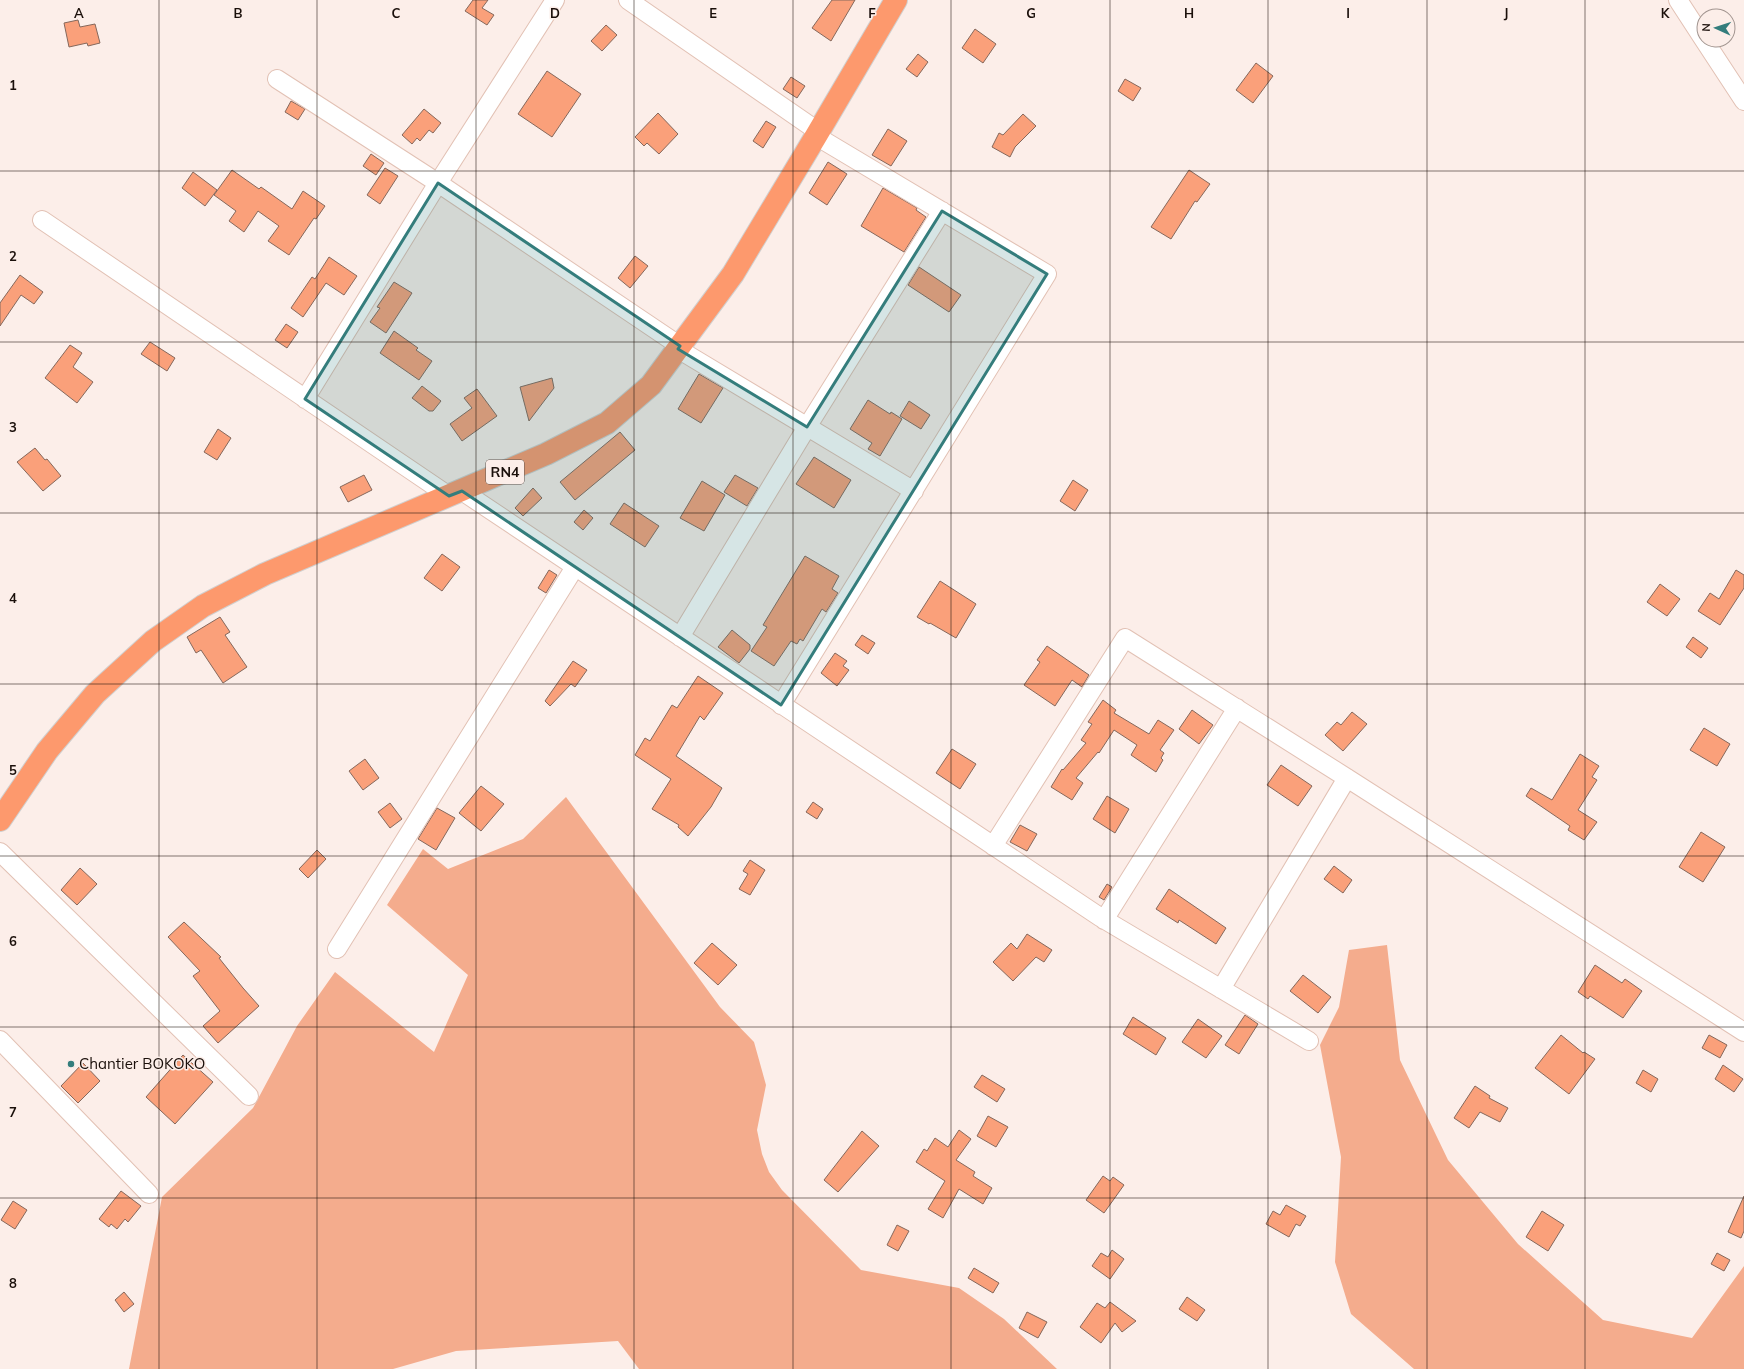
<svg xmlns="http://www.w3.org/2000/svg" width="1744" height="1369" font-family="Mulish,sans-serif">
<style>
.forest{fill:#f4ac8d}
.building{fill:#faa07a;stroke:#85685c}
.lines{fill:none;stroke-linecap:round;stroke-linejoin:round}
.minor-casing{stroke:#e2c1b4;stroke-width:20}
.highway-casing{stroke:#d1cfce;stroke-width:24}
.minor{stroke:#fff;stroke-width:18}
.highway{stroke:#fd996d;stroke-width:22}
.marked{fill:#347d7c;fill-opacity:0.2;stroke:#347d7c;stroke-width:3;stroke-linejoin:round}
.grid{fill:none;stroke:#1a0f0a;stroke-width:1;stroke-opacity:0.55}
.poi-dot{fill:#347d7c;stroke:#fceee9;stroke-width:1.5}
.labels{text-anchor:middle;stroke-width:3;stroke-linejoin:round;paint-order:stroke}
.shield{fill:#fceee9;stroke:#5e524d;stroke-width:1}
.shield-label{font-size:14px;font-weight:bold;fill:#1a0f0a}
.poi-label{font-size:15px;fill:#1a0f0a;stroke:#fceee9;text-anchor:start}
.grid-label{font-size:13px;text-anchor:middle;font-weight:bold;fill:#1a0f0a;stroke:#fceee9;stroke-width:3;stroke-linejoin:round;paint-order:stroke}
</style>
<rect width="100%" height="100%" fill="#fceee9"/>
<path class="forest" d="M566,797l154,210 34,35 12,43 -9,45 5,24 7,18 13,18 79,80 98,18 45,31 53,50h-418l-21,-28 -162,10 -63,18h-264l33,-172 91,-89 44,-82 38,-54 99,80 34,-77 -81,-70 36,-56 25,20 75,-30z
M1387,945l13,115 48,100 70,84 85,76 89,18 52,-72v103h-330l-63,-55 -16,-52 6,-105 -21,-112 19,-38 10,-57z"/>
<path class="building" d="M473,0h15l-6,8 12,7 -7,10 -22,-14z
M832,0h23l-24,41 -19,-13z
M78,20l2,7 15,-3 5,19 -12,3 -1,-3 -18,4 -5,-24z
M606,25l11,10 -15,16 -11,-10z
M975,29l21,15 -13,19 -21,-15z
M918,54l10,8 -11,15 -11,-8z
M1256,63l17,13 -20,27 -17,-13z
M547,71l34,23 -29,43 -34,-23z
M791,77l14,9 -8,12 -14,-9z
M1125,79l16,9 -8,13 -15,-10z
M291,101l14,8 -7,11 -13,-8z
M424,109l17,14 -8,10 -4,-3 -9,11 -3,-3 -5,6 -10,-9z
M658,113l20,21 -19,20 -12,-11 -3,3 -9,-9z
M1023,114l13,12 -21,21 -5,10 -18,-10 7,-14 4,2z
M766,121l10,6 -13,21 -10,-7z
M888,129l19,12 -16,25 -19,-11z
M371,154l13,9 -8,12 -13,-9z
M828,162l19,12 -20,31 -18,-12z
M385,168l13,8 -18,28 -13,-9z
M232,170l27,19 2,-2 31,22 11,-18 22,15 -9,13 -2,-1 -25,37 -21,-14 11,-15 -21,-15 -14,21 -15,-11 7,-10 -22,-16z
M1189,170l21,14 -13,18 -2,-1 -24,38 -20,-12z
M193,172l24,18 -12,16 -23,-18z
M883,188l34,20 -1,2 10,7 -22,35 -43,-26z
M635,256l13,10 -18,22 -12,-10z
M329,257l28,19 -13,19 -18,-12 -23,34 -12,-9 21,-31 3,2z
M919,267l42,28 -12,17 -41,-27z
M20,275l23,17 -9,12 -13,-9 -21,31v-23z
M394,282l18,11 -26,40 -16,-11 10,-14 -3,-1z
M286,324l12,8 -11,16 -12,-8z
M394,331l24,17 -2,2 16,11 -13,19 -39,-27z
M150,342l25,16 -8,13 -26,-17z
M70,345l12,8 -9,14 20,15 -16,21 -32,-25z
M699,374l24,14 -22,35 -23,-14z
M552,378l2,10 -25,33 -9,-34z
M422,386l19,15 -8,10h-4l-17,-13z
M477,389l20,27 -35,25 -12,-17 22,-16 -8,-10z
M868,400l22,14 1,-2 11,7 -22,37 -12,-7 4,-6 -22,-14z
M909,401l21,14 -9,14 -21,-13z
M218,429l13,9 -14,22 -13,-8z
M620,432l15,18 -60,50 -15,-18z
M35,448l10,12 2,-1 14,17 -18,15 -26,-29z
M814,457l37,23 -17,28 -38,-24z
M364,475l8,15 -24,12 -8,-15z
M735,475l23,13 -11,18 -23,-14z
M1073,480l15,10 -13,21 -15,-10z
M702,481l23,14 -21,36 -24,-13z
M533,488l9,10 -19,18 -8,-8z
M624,503l35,23 -14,21 -35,-23z
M584,510l9,8 -10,12 -9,-8z
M442,554l18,13 -18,24 -18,-13z
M805,556l34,20 -7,13 6,4 -12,19 -4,-3 -19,32 -3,-2 -3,5 -6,-3 -17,25 -23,-15 16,-24 -4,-2z
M549,570l8,5 -11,18 -8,-5z
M1736,570l8,5v13l-24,37 -22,-14 12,-18 9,6z
M940,581l36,23 -20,34 -26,-15 -1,1 -12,-7z
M1660,584l20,15 -13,17 -20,-14z
M220,617l10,15 -5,3 22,32 -24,16 -22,-33 -5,3 -9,-16z
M732,630l18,15v4l-11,14 -21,-16z
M862,635l13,8 -7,11 -13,-9z
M1693,637l15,11 -7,10 -15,-11z
M1047,646l42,29 -7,12 -10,-7 -17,26 -31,-21 16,-23 -3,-2z
M835,653l12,8 -4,5 6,4 -12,16 -16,-13z
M573,661l14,9 -12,17 -4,-3 -21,22 -5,-5z
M698,676l25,17 -19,27 -4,-4 -24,40 46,32 -11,19 -23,29 -10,-9 1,-2 -27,-16 19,-30 -36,-24 10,-17 5,3 22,-36 5,3z
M1103,700l13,10 -2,3 35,21 9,-14 16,10 -14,20 4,3 -3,5 2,2 -7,12 -25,-17 6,-10 -23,-15 -15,23 -1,-1 -22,26 7,5 -11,17 -21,-13 11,-18 1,1 23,-27 -5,-3 11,-16 -4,-2z
M1192,710l21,15 -14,19 -20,-15z
M1352,712l15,12 -24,27 -18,-16 12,-13 4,3z
M1704,728l26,16 -13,22 -27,-16z
M952,749l24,15 -16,25 -24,-16z
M1580,754l19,12 -7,11 5,3 -19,30 19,12 -13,18 -16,-10 2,-4 -44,-30 5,-8 21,12z
M365,759l14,19 -16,12 -14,-19z
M1281,765l31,21 -14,20 -31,-21z
M481,786l23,18 -23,27 -22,-18z
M1107,796l22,13 -14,24 -22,-14z
M813,802l10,7 -6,10 -11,-7z
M390,803l12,16 -12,9 -12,-16z
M437,808l18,10 -19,32 -18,-11z
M1020,825l17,9 -10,17 -17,-9z
M1701,832l24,15 -22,35 -24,-15z
M317,850l9,9 -18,19 -9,-9z
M750,860l15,10 -15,25 -11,-6 9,-15 -5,-3z
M1334,866l18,14 -9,13 -19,-14z
M80,868l17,16 -20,21 -16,-15z
M1107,884l5,3 -8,13 -5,-3z
M1169,889l57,39 -10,16 -37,-24 -1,3 -22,-14z
M184,922l37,35 -2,1 24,30 16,18 -41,37 -15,-17 17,-15 -27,-35 7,-5 -32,-34z
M1027,934l25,16 -8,12 -8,-5 -23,24 -20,-19 18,-19 6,6z
M712,943l25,22 -19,20 -24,-22z
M1595,965l27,18 3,-4 17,12 -19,27 -33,-22 -2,3 -10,-7z
M1303,975l28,22 -13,16 -28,-22z
M1245,1015l13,9 -19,30 -14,-9z
M1133,1017l33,21 -10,17 -33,-21z
M1198,1019l24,17 -16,22 -24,-16z
M1561,1035l22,18 1,-1 11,7 -26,35 -34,-26z
M1709,1035l18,10 -7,13 -18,-10z
M183,1055l30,27 -38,42 -29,-27z
M83,1063l17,18 -22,22 -17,-17z
M1723,1065l20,14 -9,13 -19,-13z
M1643,1070l15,9 -7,13 -15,-9z
M982,1075l23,14 -8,13 -23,-15z
M1475,1086l15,10 -1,2 19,10 -8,14 -20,-10 -11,16 -15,-10z
M988,1116l20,11 -12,20 -19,-11z
M959,1130l12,9 -15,21 19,12 -2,4 19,12 -9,16 -24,-15 -16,29 -15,-9 17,-28 -29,-19 8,-13 3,2 8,-13 13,9z
M862,1131l17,15 -41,46 -14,-12z
M1103,1176l7,5 3,-4 11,8 -20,28 -18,-13z
M121,1191l20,15 -13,16 -3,-3 -8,10 -6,-5 -2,3 -10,-8z
M1744,1196v35l-3,7 -13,-6z
M13,1201l14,9 -12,19 -14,-9z
M1286,1205l20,11 -6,10 -4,-2 -7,13 -23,-13 7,-13 7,4z
M1542,1211l22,14 -16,26 -22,-14z
M897,1225l12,6 -11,20 -11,-6z
M1112,1250l12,9 -14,20 -18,-13 9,-13 7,4z
M1717,1253l13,7 -6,11 -13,-7z
M974,1268l25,15 -6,10 -25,-15z
M124,1292l10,12 -10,8 -9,-12z
M1187,1297l18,13 -8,11 -18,-12z
M1110,1302l26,19 -14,11 -7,-9 -14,20 -21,-16 17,-24 8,5z
M1027,1312l20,10 -9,16 -19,-10z"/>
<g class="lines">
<g class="minor-casing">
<path id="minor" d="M628,0l191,132
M1678,0l26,40
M1704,40l40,61
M277,79l161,104 242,163
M42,220l407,276
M678,349l236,142
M305,399l133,-216 117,-183
M462,491l638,426 209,124
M680,637l127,-210 135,-216
M781,705l266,-431 -231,-138
M993,846l132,-208 222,140 397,254
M0,852l249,244
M1104,920l133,-212
M337,949l238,-382
M1221,989l126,-211
M0,1040l149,154"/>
</g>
<g class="highway-casing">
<path id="highway" d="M0,820l47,-69 48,-57 58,-53 50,-35 62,-32 281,-120 61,-31 44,-38 82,-111 83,-138 80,-136"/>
</g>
<use href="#minor" class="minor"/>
<use href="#highway" class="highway"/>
</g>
<path class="marked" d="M438,183l242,163 -2,3 129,78 135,-216 105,63 -266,431 -319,-214 -13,5 -144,-97z"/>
<path class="grid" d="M159,0v1369M317,0v1369M476,0v1369M634,0v1369M793,0v1369M951,0v1369M1110,0v1369M1268,0v1369M1427,0v1369M1585,0v1369M0,171h1744M0,342h1744M0,513h1744M0,684h1744M0,856h1744M0,1027h1744M0,1198h1744"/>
<circle class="poi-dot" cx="71" cy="1064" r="4"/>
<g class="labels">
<rect class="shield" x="486" y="460" width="38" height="24" rx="3"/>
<g class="shield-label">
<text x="505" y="477">RN4</text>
</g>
<g class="poi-label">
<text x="79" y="1069">Chantier BOKOKO</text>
</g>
</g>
<g class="grid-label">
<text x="79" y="18">A</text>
<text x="238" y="18">B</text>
<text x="396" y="18">C</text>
<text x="555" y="18">D</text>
<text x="713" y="18">E</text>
<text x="872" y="18">F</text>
<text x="1031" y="18">G</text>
<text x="1189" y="18">H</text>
<text x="1348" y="18">I</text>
<text x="1506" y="18">J</text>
<text x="1665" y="18">K</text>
<text x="13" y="90">1</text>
<text x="13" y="261">2</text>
<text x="13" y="432">3</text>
<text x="13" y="603">4</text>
<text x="13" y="775">5</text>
<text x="13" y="946">6</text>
<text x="13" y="1117">7</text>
<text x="13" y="1288">8</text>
</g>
<g transform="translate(1716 28) rotate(273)"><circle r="19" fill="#fceee9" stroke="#a29590"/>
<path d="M0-3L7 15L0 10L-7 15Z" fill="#347d7c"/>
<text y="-6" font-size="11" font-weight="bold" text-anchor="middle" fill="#1a0f0a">N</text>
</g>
</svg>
